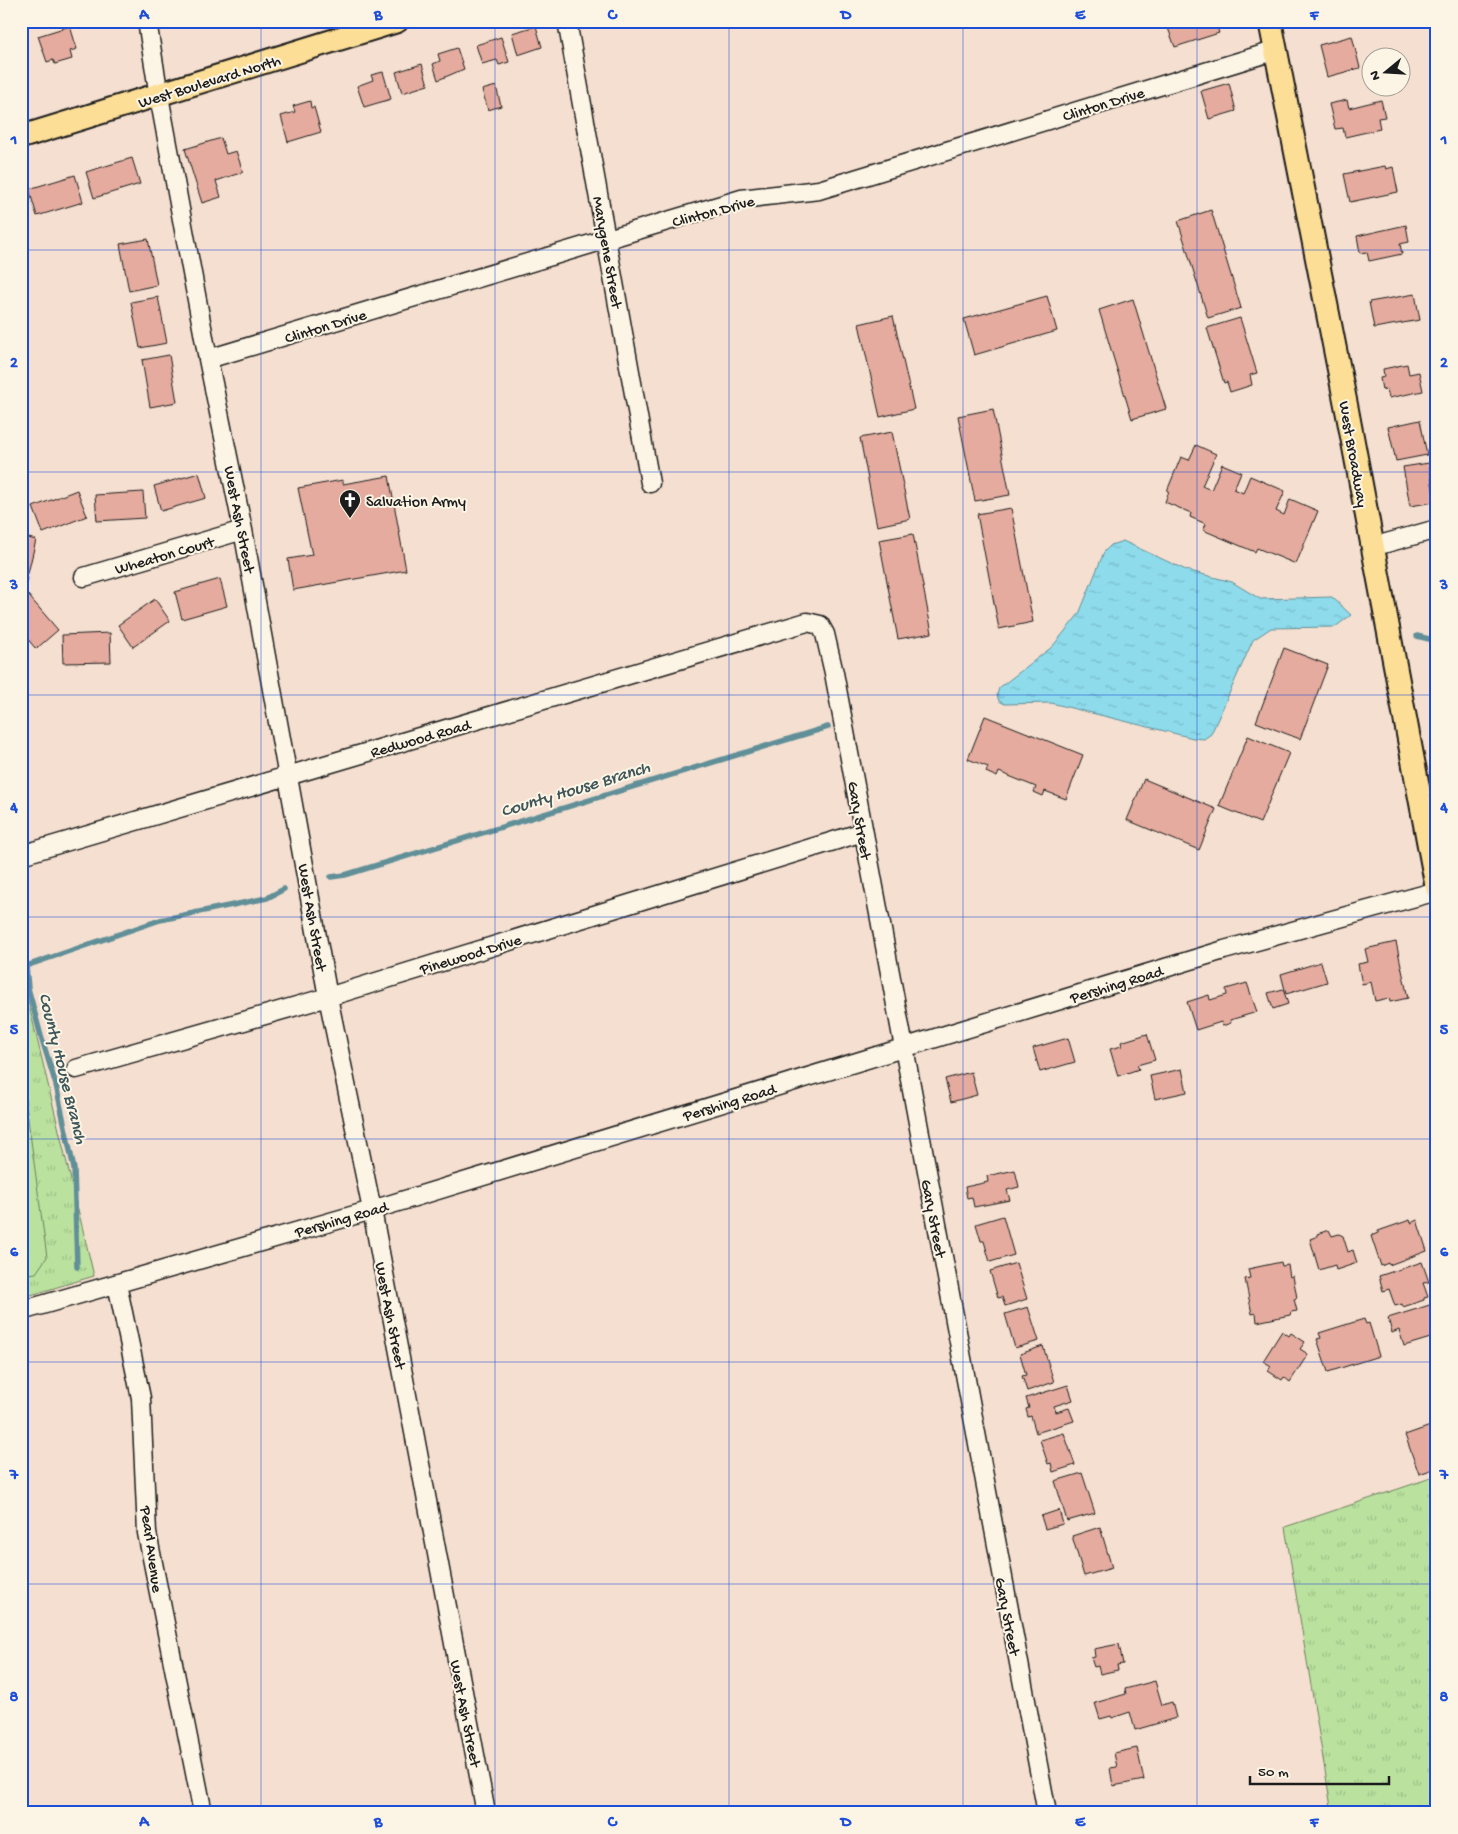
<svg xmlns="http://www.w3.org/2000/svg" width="1458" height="1834" font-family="'Gochi Hand',sans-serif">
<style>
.grass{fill:url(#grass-tufts);stroke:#6b7f5d}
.pitch{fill:#bae29e;stroke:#6b7f5d}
.water{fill:url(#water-ripples);stroke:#608f98}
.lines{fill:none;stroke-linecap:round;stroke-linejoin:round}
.stream{stroke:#608f98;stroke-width:5.5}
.building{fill:#e4ab9e;stroke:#1c1c1c}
.minor-casing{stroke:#1c1c1c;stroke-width:21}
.major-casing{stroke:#1c1c1c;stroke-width:26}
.minor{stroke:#fcf5e5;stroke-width:18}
.major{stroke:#fdde96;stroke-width:22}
.grid{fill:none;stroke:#1d4ed8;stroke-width:1;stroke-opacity:0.55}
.labels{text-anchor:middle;stroke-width:4;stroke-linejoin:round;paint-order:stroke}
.street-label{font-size:16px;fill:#1c1c1c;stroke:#fcf5e5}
.poi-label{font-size:16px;fill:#1c1c1c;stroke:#fcf5e5;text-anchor:start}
.water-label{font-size:18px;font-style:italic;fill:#3e555a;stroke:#fcf5e5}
.neatline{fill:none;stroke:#1d4ed8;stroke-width:2}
.grid-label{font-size:16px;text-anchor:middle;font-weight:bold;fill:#1d4ed8}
</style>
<defs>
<pattern id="grass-tufts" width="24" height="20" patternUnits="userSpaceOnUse" patternTransform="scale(1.25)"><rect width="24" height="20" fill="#bae29e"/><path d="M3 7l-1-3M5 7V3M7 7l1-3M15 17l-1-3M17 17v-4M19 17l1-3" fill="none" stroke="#9fc188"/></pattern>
<pattern id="water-ripples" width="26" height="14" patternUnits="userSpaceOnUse" patternTransform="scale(1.25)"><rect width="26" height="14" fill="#8ddbeb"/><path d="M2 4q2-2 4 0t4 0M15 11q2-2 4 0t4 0" fill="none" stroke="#79bbc9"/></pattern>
</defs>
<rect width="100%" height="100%" fill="#f5dfd0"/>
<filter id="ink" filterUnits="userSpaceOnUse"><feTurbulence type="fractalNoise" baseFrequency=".02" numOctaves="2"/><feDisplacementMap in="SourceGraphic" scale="10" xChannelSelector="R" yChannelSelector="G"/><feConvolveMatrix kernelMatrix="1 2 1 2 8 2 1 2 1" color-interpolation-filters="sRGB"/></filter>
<g filter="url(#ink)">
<path class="grass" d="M21,972l73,304 -73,22z
M1437,1476v337h-105l-47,-286z"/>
<path class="pitch" d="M21,1068l26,189 -11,16 -15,2z"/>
<path class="water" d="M1123,541l63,29 46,12 28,17 72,-2 19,18 -16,12 -64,1 -18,12 -37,83 -5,11 -7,5 -11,-1 -142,-35 -46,1 -6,-3 -2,-6 2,-7 53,-41 27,-33 25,-62 7,-7z"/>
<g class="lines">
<path class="stream" d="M1417,636l20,5
M331,877l14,-2 483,-148
M77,1267l-3,-98 -18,-84 -15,-49 -13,-48 -2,-22 134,-46 107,-22 17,-9"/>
</g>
<path class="building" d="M1190,21h25l4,12 -44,14 -7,-19z
M70,26l7,23 -7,2 2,8 -17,5 -2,-4 -6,2 -9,-26z
M536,26l6,21 -24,8 -6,-22z
M1352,36l8,32 -33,9 -8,-32z
M501,37l8,25 -10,3 -2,-5 -15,4 -6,-19z
M457,48l7,21 -26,11 -5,-16 7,-3 -2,-7z
M422,64l6,21 -26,8 -6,-21z
M383,72l8,27 -27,8 -7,-21 16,-6 -2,-5z
M1229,83l7,28 -27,8 -8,-28z
M496,86l5,20 -13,4 -6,-20z
M1347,100l2,8 32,-8 4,17 -7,1 2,11 -35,8 -2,-9 -8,1 -6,-25z
M310,101l1,7 3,-1 7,25 -33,10 -7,-26 14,-4 -2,-6z
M221,138l5,16 10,-3 7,21 -27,9 5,16 -19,6 -17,-54z
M132,158l8,26 -46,14 -8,-26z
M1385,166l1,3 7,-2 5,25 -48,10 -6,-28z
M75,175l8,27 -46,14 -8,-27z
M1211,210l30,98 -33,10 -30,-97z
M1406,225l3,17 -9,2 2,10 -33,7 -2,-9 -7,1 -3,-17z
M148,239l9,46 -28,6 -9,-47z
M1415,294l5,26 -46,8 -5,-26z
M1047,296l10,35 -83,24 -10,-36z
M158,297l9,46 -27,5 -9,-46z
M1133,299l33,110 -34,10 -33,-109z
M893,316l21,93 -34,8 -21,-93z
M1240,318l17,55 -7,2 2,10 -22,7 -3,-10 -3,1 -17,-55z
M169,355l8,47 -27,5 -8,-47z
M1407,364l2,10 10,-2 4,19 -34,7 -2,-9 -5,1 -2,-12 4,-1 -1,-8z
M993,409l17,86 -35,6 -17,-85z
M1420,420l7,35 -31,6 -8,-34z
M892,432l18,87 -33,7 -17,-88z
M1196,445l20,9 -14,32 9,4 11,-26 19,8 -7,17 9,4 7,-17 35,15 -9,20 8,4 6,-16 28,12 -22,53 -39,-16 -2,4 -52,-22 3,-6 -16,-7 1,-4 -26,-11 4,-11h-2l14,-34 8,3z
M1429,463l6,39 -25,4 -7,-39z
M199,473l7,25 -45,13 -7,-25z
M389,476l17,94 -113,20 -5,-31 24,-4 -14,-67 45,-8v4z
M77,490l10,26 -44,17 -10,-26z
M143,492l2,26 -48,3 -2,-26z
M1011,508l22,114 -34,7 -22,-115z
M913,534l19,99 -34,6 -19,-99z
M21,536l15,4 -11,46 -4,-1z
M220,579l7,27 -45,13 -7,-27z
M28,595l30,35 -22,19 -15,-18v-30z
M155,599l15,22 -37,26 -15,-22z
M110,633l1,29 -48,1 -1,-28z
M1284,648l44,17 -28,74 -44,-17z
M985,716l98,39 -17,44 -21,-8 -2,5 -9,-4 2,-5 -37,-15 -2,5 -11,-5 2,-5 -20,-8z
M1248,736l41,17 -29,70 -41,-17z
M1144,779l72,30 -17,41 -72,-30z
M1396,942l12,56 -18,4 -1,-4 -14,3 -4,-19 -9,2 -4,-20 10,-2 -3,-13z
M1321,962l6,20 -41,12 -5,-20z
M1247,983l10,29 -27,8 1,3 -9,3 -1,-4 -25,8 -9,-28 22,-7 1,5 17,-5 -1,-6z
M1283,989l5,15 -15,5 -5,-16z
M1147,1034l8,26 -18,5 2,4 -21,7 -8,-27 12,-3 -1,-4z
M1068,1038l7,24 -35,10 -7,-24z
M1182,1069l5,23 -32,7 -5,-23z
M971,1072l6,23 -26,7 -6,-23z
M1015,1170l4,17 -12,3 3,10 -36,7 -2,-10 -5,1 -2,-11 23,-5 -1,-6z
M1003,1216l11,39 -24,7 -6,-21h-3l-5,-17z
M1410,1220l1,3 6,-3 10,31 -38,14 -1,-2 -7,3 -10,-30 7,-3v-2z
M1329,1230l3,6 7,-2 4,2 5,16 5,-2 4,13 -21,7 -1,-5 -16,5 -9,-31 8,-3 -1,-2z
M1281,1262l1,4 6,-1 2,12 3,-1 4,22 -3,1 3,12 -6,1 -1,3 -33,7 -1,-9 -4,1 -7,-35 5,-1 -2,-9z
M1422,1262l7,20 -6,1 5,14 -4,1v2l-21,7 -1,-3 -7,2 -6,-17 -6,2 -4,-15z
M1016,1263l11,36 -22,7 -3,-9 -4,1 -8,-27z
M1433,1304l4,14 -5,2 5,16 -33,10 -5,-16 -7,3 -4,-15z
M1028,1307l11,34 -24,7 -10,-34z
M1364,1319l2,5 3,-1 10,33 -51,16 -11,-33 4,-1 -2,-5z
M1282,1331l7,5 2,-3 14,9 -5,7 8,5 -18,28 -6,-5 -2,3 -14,-9 3,-5 -8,-5z
M1043,1346l11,36 -27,9 -5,-15 4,-1 -6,-21z
M1068,1385l5,15 -19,6 2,6 13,-4 5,13 -38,12 -5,-17 -3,1 -2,-8 3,-1 -3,-10z
M1436,1424l1,44 -18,6 -14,-39z
M1064,1433l11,32 -22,7 -2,-9 -3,1 -8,-24z
M1082,1473l13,40 -28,8 -12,-40z
M1059,1510l4,14 -18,5 -4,-13z
M1100,1527l12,41 -28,8 -12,-40z
M1119,1644l4,20 -6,1 1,5 -18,4 -2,-8 -4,1 -3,-9 4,-1 -1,-8z
M1155,1681l7,24 10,-3 4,16 -41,12 -5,-18 -18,6 -1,-2 -11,3 -5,-16 31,-9 -1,-5z
M1137,1748l7,32 -31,6 -3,-18 7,-1 -3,-14z"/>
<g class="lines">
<g class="minor-casing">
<path id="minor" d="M147,21l12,75 49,263 35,171 85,467 44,213 114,603
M567,21l83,462
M208,359l533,-160 78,-9 458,-140
M1372,547l65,-18
M84,577l159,-47
M21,855l786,-233 13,3 5,9 9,39 213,1140
M76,1069l252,-72 535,-165
M117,1284l24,114 6,135 56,280
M21,1311l351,-101 852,-260 213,-59"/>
</g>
<g class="major-casing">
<path id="major" d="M1270,21l77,389 90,478
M21,137l376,-116"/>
</g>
<use href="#minor" class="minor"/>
<use href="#major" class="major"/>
</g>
</g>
<path class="grid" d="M261,21v1792M495,21v1792M729,21v1792M963,21v1792M1197,21v1792M21,250h1416M21,472h1416M21,695h1416M21,917h1416M21,1139h1416M21,1362h1416M21,1584h1416"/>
<defs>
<g id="church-pin" transform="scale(1.125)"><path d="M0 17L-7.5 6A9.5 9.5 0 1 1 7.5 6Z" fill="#1c1c1c" stroke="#fcf5e5"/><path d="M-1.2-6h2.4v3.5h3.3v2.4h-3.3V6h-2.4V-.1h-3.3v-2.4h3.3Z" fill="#fff"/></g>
</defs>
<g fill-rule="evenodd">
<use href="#church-pin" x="350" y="500"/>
</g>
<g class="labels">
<g class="street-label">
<text transform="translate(209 80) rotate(-17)" y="6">West Boulevard North</text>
<text transform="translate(1103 103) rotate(-17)" y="6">Clinton Drive</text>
<text transform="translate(713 210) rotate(-15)" y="6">Clinton Drive</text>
<text transform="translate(609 252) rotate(80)" y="6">Marygene Street</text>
<text transform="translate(325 325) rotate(-17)" y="6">Clinton Drive</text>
<text transform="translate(1355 454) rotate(80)" y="6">West Broadway</text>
<text transform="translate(241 519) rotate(79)" y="6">West Ash Street</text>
<text transform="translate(164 554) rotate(-16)" y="6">Wheaton Court</text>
<text transform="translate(420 737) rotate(-16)" y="6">Redwood Road</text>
<text transform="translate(861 820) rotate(80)" y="6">Gary Street</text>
<text transform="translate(314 917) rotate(80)" y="6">West Ash Street</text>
<text transform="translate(470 953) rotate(-17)" y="6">Pinewood Drive</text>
<text transform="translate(1116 983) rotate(-17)" y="6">Pershing Road</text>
<text transform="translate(729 1101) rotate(-17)" y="6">Pershing Road</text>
<text transform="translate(341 1218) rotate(-16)" y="6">Pershing Road</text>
<text transform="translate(935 1218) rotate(79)" y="6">Gary Street</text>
<text transform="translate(392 1315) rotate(79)" y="6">West Ash Street</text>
<text transform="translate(153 1549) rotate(82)" y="6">Pearl Avenue</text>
<text transform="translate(1009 1616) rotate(79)" y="6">Gary Street</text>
<text transform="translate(467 1713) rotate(79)" y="6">West Ash Street</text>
</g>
<g class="poi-label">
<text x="366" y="506">Salvation Army</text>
</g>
<g class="water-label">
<text transform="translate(575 788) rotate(-17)" y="6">County House Branch</text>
<text transform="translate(64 1068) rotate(76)" y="6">County House Branch</text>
</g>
</g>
<rect width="1458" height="1834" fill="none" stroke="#fcf5e5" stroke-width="55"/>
<g transform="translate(1386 72) rotate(252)"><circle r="24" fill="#fcf5e5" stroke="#a29e95"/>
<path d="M0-4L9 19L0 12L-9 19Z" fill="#1c1c1c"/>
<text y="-8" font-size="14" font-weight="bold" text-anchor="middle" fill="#1c1c1c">N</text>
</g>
<path d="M1250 1776v8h139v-8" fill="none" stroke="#1c1c1c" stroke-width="2.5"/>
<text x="1258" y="1776" font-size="15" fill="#1c1c1c" stroke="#fcf5e5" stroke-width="4" paint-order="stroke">50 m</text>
<rect x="28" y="28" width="1402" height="1778" class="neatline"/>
<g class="grid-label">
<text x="144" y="19">A</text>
<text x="378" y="19">B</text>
<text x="612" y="19">C</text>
<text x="846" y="19">D</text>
<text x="1080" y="19">E</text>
<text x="1314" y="19">F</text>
<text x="14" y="144">1</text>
<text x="1444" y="144">1</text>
<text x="14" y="367">2</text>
<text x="1444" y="367">2</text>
<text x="14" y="589">3</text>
<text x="1444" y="589">3</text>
<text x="14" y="812">4</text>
<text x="1444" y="812">4</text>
<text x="14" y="1034">5</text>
<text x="1444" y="1034">5</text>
<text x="14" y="1256">6</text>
<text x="1444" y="1256">6</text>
<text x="14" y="1479">7</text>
<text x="1444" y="1479">7</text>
<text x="14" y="1701">8</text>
<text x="1444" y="1701">8</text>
<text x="144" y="1826">A</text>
<text x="378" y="1826">B</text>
<text x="612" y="1826">C</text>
<text x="846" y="1826">D</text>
<text x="1080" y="1826">E</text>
<text x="1314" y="1826">F</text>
</g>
</svg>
